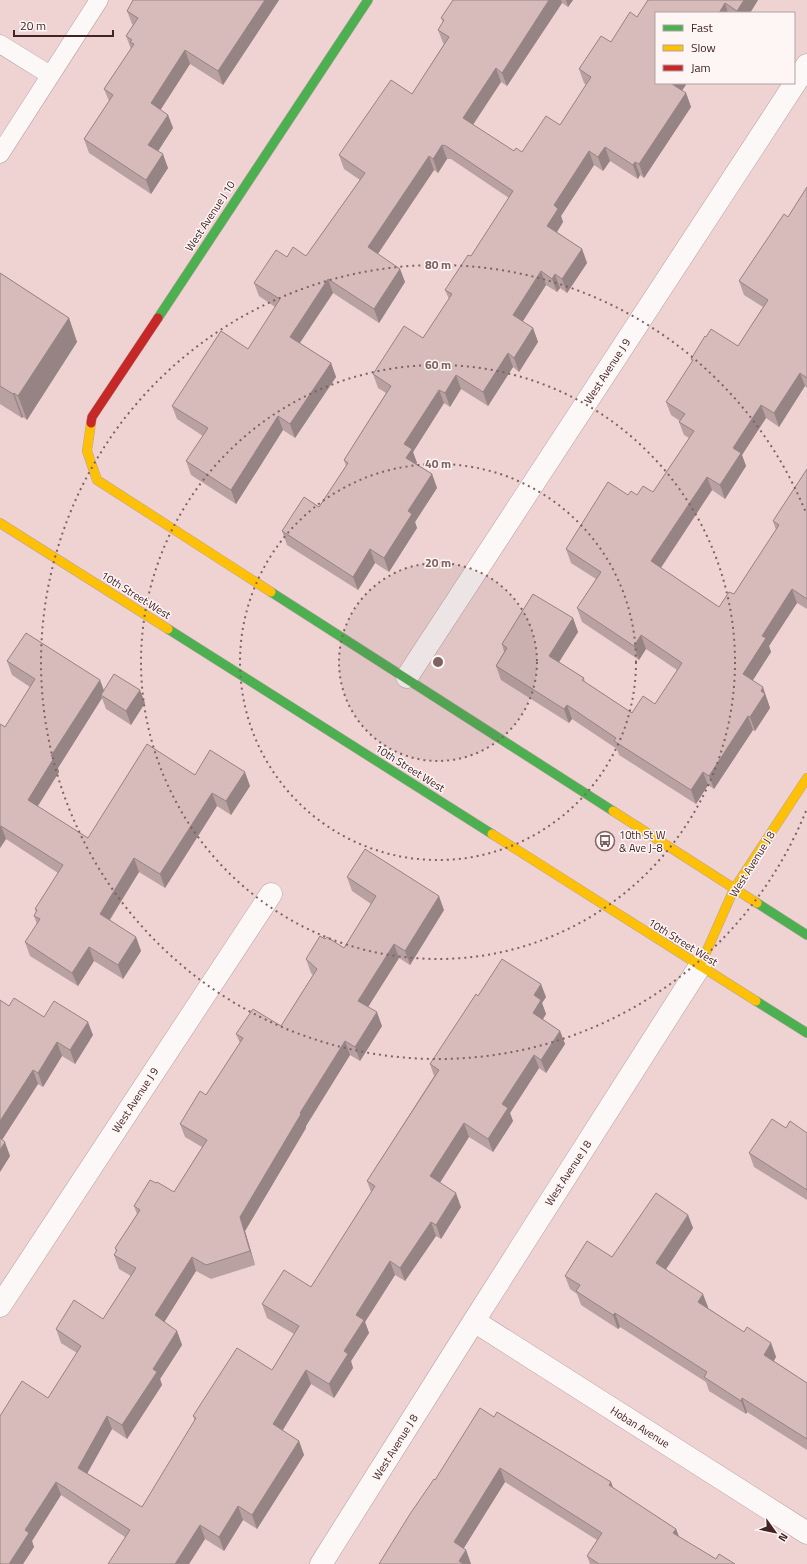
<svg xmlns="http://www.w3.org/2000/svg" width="807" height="1564" font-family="'Titillium Web',sans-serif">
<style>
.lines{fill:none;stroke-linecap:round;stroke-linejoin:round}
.lane-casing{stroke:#ba9f9f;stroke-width:19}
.street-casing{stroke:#ba9f9f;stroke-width:23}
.fast-casing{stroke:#ba9f9f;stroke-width:10}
.slow-casing{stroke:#ba9f9f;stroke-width:10}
.jam-casing{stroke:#ba9f9f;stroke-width:10}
.lane{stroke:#fdf8f8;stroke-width:18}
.street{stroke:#fdf8f8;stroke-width:22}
.fast{stroke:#4caf50;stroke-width:9}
.slow{stroke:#ffc107;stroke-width:9}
.jam{stroke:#c62828;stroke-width:9}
.wall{fill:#b9a1a1}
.shaded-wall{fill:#968383}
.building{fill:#d7bbbb;stroke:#968383}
.ring{fill:none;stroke:#7f6161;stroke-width:2;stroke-dasharray:2 4}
.labels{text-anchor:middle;stroke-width:3;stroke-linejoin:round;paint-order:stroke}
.street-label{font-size:11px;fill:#432323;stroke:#fef5f5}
.poi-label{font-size:11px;fill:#432323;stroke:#fef5f5;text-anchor:start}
.centre{fill:#7f6161;stroke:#fef5f5;stroke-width:2}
.ring-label{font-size:12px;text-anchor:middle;font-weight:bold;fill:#7f6161;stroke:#fef5f5;stroke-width:3;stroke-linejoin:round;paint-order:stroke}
</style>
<rect width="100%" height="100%" fill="#efd3d3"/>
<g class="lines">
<g class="lane-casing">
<path id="lane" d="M0,44l50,31
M0,154l99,-154"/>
</g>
<g class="street-casing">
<path id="street" d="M407,677l400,-612
M0,1306l271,-412
M474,1321l333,212
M321,1564l153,-243 226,-355"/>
</g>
<g class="fast-casing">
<path id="fast" d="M158,318l210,-318
M271,592l342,219
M168,629l324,205
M757,903l50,32
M756,1001l51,32"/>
</g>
<g class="slow-casing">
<path id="slow" d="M91,423l-4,28 10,29 174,112
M0,523l168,106
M613,811l144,92
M492,834l264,167
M700,966l34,-77 73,-111"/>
</g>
<g class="jam-casing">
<path id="jam" d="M91,423l1,-6 66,-99"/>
</g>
<use href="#lane" class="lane"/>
<use href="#street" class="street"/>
<use href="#fast" class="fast"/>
<use href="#slow" class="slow"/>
<use href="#jam" class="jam"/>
</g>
<path class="wall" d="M279,0l-56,85 -33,-21 -30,46 8,5 5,13 -15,23 10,17 -17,26 -62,-41 -5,-14 25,-38 -5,-12 27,-40 -5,-13 7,-11 -1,-1 -5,-13z
M453,0h120l-5,7 -6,-4 -55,83 -6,-4 -28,43 41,26 8,1 38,-27 26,-40 -2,-2 -5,-14 32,-27 26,-25 11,-17h110l-8,13h-94v70h31l-5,8 4,2 5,14 -47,71 -4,-3 -2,4 -28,-18 -7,10 -9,-6 -33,51 2,6 -6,10 25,17 5,14 -20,30 -7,-5 -3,4 -11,-7 -24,36 11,7 5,14 -19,30 -6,-5 -25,39 -27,-17 -11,18 -6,-4 -31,49 4,11 -1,1 16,10 5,14 -22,34 2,6 -28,44 -14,-9 -17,27 -71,-45 -5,-14 37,-24 27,-41 -2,-6 42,-67 -8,-5 -5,-14 50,-36 26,-39 -4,-9 26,-34 38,-58 -58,-39h-4l-9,14 -4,-3 -56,84 22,15 5,13 -26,41 -46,-30 -33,50 31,20 5,14 -41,61 -12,-8 -47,74 -45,-29 -5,-14 17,-25 -26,-17 -5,-13 76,-57 27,-42 -16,-11 -5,-13 33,-26 19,-1 54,-76 -16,-11 -5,-14 73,-61 32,-50 -1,-1 -5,-13 5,-8 -2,-4z
M807,187v201l-2,-2 -26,41 -13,-9 -24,37 4,11 -21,33 -13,-9 -51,78 58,39 15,-13 42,-64 -3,-9 34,-52v140l-10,-6 -28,43 2,6 -19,28 16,21v1l2,6 -15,23 -2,-1 -39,59 -6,-4 -12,19 -77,-49 -2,-6 -45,-30 -3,4 -68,-43 -5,-14 8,-14 -2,-8 71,-26 5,14 -19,30 25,16 1,4 47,31 23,-9 22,-34 -31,-21 -7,11 -57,-38 -5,-14 19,-29 -25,-16 -5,-14 62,-54h9l16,-3 36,-54 -5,-3 -5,-13 1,-1 -9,-6 -5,-13 26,-40 -1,-3 15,-22 32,9 25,-39 -19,-12 -5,-14 49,-64z
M0,273l69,45 8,24 -50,78 -4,-3 -1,1 -22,-14z
M7,661l97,29 41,13 -14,22 -25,-16 -4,-11 -44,70 1,4 -22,35 51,31 107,-63 55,11 -19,29 -14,-9 -52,82 -26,-16 -29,48 26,17 5,14 -18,28 -29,-18 -16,25 -48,-30 -5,-14 12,-18 -3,-8 2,-4 -1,-3 23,-36 -52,-34 -6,9v-124l5,3 25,-40 -18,-12z
M347,877l97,33 -34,55 -11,-7 -31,49 14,19 -22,35 -10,-6 -44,71v2l-61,103 10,34 -44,14 -15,-8 -32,51 13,9 5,14 -22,34 2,6 -35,54 -15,-10 -25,44 55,34 53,-86 -2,-5 79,-46 22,-36 -27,-16 -5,-14 49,-17 60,-95 -4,-11 67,-105 -4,-12 48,-68 68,1 -4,6 4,11 -3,5 17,12 5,13 -19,29 -7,-5 -29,45 3,8 -20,31 -24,-15 -29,46 21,24 -20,32 -5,-3 -31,45 -10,-6 -30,47 4,11 -18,28 2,7 -19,30 -23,-14 -29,46 17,11 5,14 -47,74 -14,-9 -19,31 -19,-12 -16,25h-81l17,-27 -64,-42 -29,46 2,6 -11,17 25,-166 29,-45 -16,-10 -5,-14 47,-10 28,-43 -12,-7 -5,-14 2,-3 -1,-4 22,-34 -3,-8 40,-14 28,-45 -17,-10 -5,-13 26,-29 34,-52 -4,-9 45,-8 32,-51 -2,-2 -5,-14 19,-20 19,9 27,-44 -19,-13z
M9,1006l35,11 49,18 -18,29 -13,-8 -19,31 -5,-3 -36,56 8,16 -10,16z
M786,1128l21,5v67l-53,-33 -5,-14z
M688,1215l5,13 -27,41 42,38v1l36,24 27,11 5,14 -2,4 33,22v67l-60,-38 -1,2 -37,-23 -3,-9 -86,-55 -2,2 -37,-24 -4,-11 -7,-5 -5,-13 47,-19z
M494,1417l117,65 2,6 63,41 3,8 37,22 19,5h-145l-3,-8 10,-16 -92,-58 -42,66 3,2 5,14h-92l56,-84z"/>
<path class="shaded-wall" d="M265,0h14l-56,85 -5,-14z
M549,0h12l1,3 -55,83 -5,-13z
M566,0h7l-5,7z
M744,0h14l-8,13h-12l-1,-2z
M725,3l3,10h-9z
M185,50l5,14 -34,53 -5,-14z
M496,68l5,14 -33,50 -5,-14z
M673,83h14l-10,15 -5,-14z
M686,93l5,14 -47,71 -5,-14z
M168,115l5,13 -20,31 -5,-14z
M442,145l5,14 -9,14 -5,-14z
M605,147l5,14 -7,10 -5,-14z
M589,151l5,14 -33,51 2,6 -11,18 -5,-14 7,-21z
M163,154l5,14 -17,26 -5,-14z
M429,156l5,14 -61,91 -5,-14z
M635,162l5,13 -2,4 -5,-14z
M582,249l5,14 -20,30 -5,-14z
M400,269l5,13 -26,41 -5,-14z
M541,271l5,14 -28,44 -5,-14z
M555,274l5,14 -3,4 -5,-13z
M328,279l5,14 -38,57 -5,-13z
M69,318l8,24 -50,78 -9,-24z
M533,328l5,14 -19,30 -5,-14z
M508,353l5,14 -25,39 -5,-14z
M331,363l5,14 -41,61 -5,-14z
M800,373l5,13 -26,41 -5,-14z
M456,375l5,14 -11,18 -5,-14z
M439,390l5,13 -31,49 4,11 -6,8 -5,-13 -2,-14z
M14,393l9,24 -1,1 -9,-24z
M761,405l5,13 -24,37 4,11 -21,33 -5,-14 13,-37z
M278,416l5,14 -47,74 -5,-14z
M432,474l5,14 -22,34 2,6 -28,44 -5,-14 24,-47z
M707,477l5,13 -56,85 -5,-14z
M370,549l5,14 -17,27 -5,-13z
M792,589l5,14 -28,43 2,6 -23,36 -5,-14 19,-38z
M573,618l5,14 -24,38 -5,-14z
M641,635l5,14 -7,11 -5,-14z
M100,680l5,13 -4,2 1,3 -44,70 1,4 -26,42 -5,-14 23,-44z
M763,687l7,21 -15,23 -5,-14 11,-26z
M140,690l5,13 -14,22 -5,-14z
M567,705l5,14 -3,4 -5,-14z
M748,716l5,14 -39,59 -5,-13z
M245,772l5,14 -19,29 -5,-14z
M703,772l5,13 -12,19 -5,-14z
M212,793l5,13 -52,82 -5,-14z
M1,826l5,13 -6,9v-21z
M134,858l5,14 -34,55 -5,-13z
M439,896l5,14 -34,55 -5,-14z
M136,937l5,14 -18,28 -5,-14z
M394,944l5,14 -36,57 -5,-14z
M89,947l5,14 -16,25 -6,-13z
M541,984l5,13 -4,6 4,11 -8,13 -5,-14 1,-18z
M377,1012l5,14 -22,35 -5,-14z
M88,1022l5,13 -18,29 -5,-14z
M560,1031l5,13 -19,29 -5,-13z
M345,1041l5,14 -44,71v2l-61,103 10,34 -5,-14 -10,-34 60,-104z
M57,1042l5,14 -19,31 -5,-14z
M534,1055l5,13 -29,45 3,8 -20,31 -5,-13 14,-35z
M33,1070l5,14 -38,59v-22z
M464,1123l5,14 -34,53 -5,-14z
M5,1142l5,14 -10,16v-22z
M456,1193l5,14 -20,32 -5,-14z
M688,1215l5,13 -32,49 -5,-14z
M431,1222l5,14 -31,45 -5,-13z
M192,1257l4,14 -36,58 -5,-14z
M390,1261l5,14 -30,47 4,11 -18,28 2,7 -19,30 -5,-14 15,-33 12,-36z
M703,1294l5,13 -5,8 -5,-13z
M615,1313l5,14 -2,2 -5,-14z
M177,1331l5,14 -22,34 2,6 -35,54 -5,-14 31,-56z
M771,1343l5,14 -7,11 -5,-13z
M306,1370l5,14 -33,54 -5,-14z
M742,1398l5,14 -1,2 -5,-13z
M107,1416l5,13 -29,52 -5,-13z
M299,1441l5,14 -47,74 -5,-14z
M500,1468l5,14 -46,74 -5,-14z
M56,1482l5,13 -29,46 2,6 -11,17h-14l16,-34z
M611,1482l5,14 -7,-11z
M238,1506l5,14 -19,31 -5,-14z
M200,1525l5,14 -16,25h-14z
M676,1529l5,13 -8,-9z
M466,1550l5,14h-11l-1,-3z"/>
<path class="building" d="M133,0h132l-47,71 -33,-21 -34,53 17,12 -20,30 15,9 -17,26 -62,-41 29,-44 -9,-6 30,-45 -4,-2 2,-2 -6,-4 12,-18 -11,-7z
M453,0h96l-47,73 -6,-5 -33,50 51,33 2,-3 6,4 24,-36 14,9 31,-48 -12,-8 22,-33 10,6 19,-30 7,5 11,-17h96l-7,11 -12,-8 -6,10h-63v70h17l-1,1 14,9 -47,71 -4,-2 -2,3 -28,-18 -7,10 -9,-6 -35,54 4,4 -11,17 35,23 -20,30 -7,-5 -3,5 -11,-8 -28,44 20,13 -19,30 -6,-5 -25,39 -27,-17 -11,18 -6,-3 -35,54 8,5 -6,9 26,16 -24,37 4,3 -28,44 -14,-9 -17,28 -71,-46 22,-34 15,10 29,-44 -4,-3 47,-74 -18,-12 31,-48 19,12 29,-44 -7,-4 23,-35 3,1 42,-65 -67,-45 -4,-1 -9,14 -4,-3 -61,91 32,22 -26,40 -46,-30 -38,58 41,26 -41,61 -12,-8 -47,74 -45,-29 22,-33 -36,-22 49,-75 27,18 32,-50 -26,-16 22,-33 11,7 6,-10 13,9 59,-83 -26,-18 52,-75 21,14 37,-57 -11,-7 6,-10 -3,-2z
M807,187v191l-7,-5 -26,40 -13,-8 -28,43 8,5 -21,32 -13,-8 -56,84 68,46 10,-15 5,2 45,-69 -6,-4 34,-52v130l-15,-10 -30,47 4,2 -23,36 20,13 -2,4 4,3 -15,23 -2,-1 -39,60 -6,-4 -12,18 -77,-49 2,-3 -49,-33 -3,4 -68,-43 11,-18 -5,-4 31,-50 40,24 -24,38 35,22 -2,2 50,33 11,-17 12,8 27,-41 -41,-28 -7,11 -57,-38 24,-36 -35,-23 42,-67 20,13 3,-4 6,4 6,-9 10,6 41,-61 -15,-9 6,-8 -19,-12 27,-42 -2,-1 14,-23 1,1 5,-8 27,17 30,-46 -29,-19 45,-67 4,3z
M0,273l69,45 -51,78 -4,-3 -1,1 -13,-8z
M26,633l74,47 -49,76 3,2 -26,42 60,38 59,-94 48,31 15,-25 35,22 -19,29 -14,-8 -52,81 -26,-16 -34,56 36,23 -18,28 -29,-18 -17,26 -47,-31 15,-23 -6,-3 3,-6 -2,-1 28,-44 -62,-39 -1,1v-103l5,3 30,-48 -28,-18z
M114,674l26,16 -14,21 -25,-16z
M365,849l74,47 -1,2 -33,53 -11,-7 -36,57 19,11 -22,35 -10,-6 -45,72 1,1 -61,103 10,34 -44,14 -14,-8 -37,58 22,16 -24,38 4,3 -35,53 -15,-9 -29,52 64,39 54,-89 -3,-2 44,-68 35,22 27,-44 -37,-22 22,-34 27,17 64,-101 -8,-5 72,-111 -9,-6 46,-70 2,2 24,-37 39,25 -7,11 7,5 -8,13 27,18 -19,29 -7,-5 -32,49 6,4 -20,31 -24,-16 -34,53 26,17 -20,32 -5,-3 -31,46 -10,-7 -34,54 8,5 -20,31 4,3 -19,30 -23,-14 -33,54 26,17 -47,74 -14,-9 -19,31 -19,-12 -25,39h-67l22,-34 -74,-48 -31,48 4,3 -20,31h-9v-148l22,-35 26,17 33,-52 -25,-17 18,-29 29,19 33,-51 -22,-13 3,-5 -2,-2 25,-38 -6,-4 16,-26 6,3 1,-1 17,10 33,-52 -27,-16 20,-33 6,4 37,-57 -7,-4 17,-25 28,17 36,-57 -11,-10 14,-23 5,3 2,-2 17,11 32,-52 -29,-19z
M14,998l30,19 10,-16 34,21 -18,28 -13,-8 -19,31 -5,-3 -33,51v-121l9,6z
M772,1119l14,9 4,-7 17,12v57l-58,-37z
M0,1138l5,4 -5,8z
M656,1193l32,22 -32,48 47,31 -5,8 46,30 3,-5 24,16 -7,12 43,28v56l-65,-41 -1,3 -37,-24 3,-5 -92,-59 -2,2 -37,-24 4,-6 -15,-9 22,-35 25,16z
M480,1408l14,9 3,-5 114,70 -2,3 67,44 -3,4 43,26 3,-5 16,10h-136l-12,-8 15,-23 -102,-65 -46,74 12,8 -7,11 4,3h-84l31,-50 24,-35 1,1z"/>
<circle cx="438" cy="662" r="99" fill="#7f6161" fill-opacity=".12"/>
<g class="ring">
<circle cx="438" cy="662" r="99"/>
<circle cx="438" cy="662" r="198"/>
<circle cx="438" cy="662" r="297"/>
<path d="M806 811A397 397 0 1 1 806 513"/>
</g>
<defs>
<g id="bus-ring" transform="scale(1)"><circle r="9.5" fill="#fef5f5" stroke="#7f6161" stroke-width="1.5"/><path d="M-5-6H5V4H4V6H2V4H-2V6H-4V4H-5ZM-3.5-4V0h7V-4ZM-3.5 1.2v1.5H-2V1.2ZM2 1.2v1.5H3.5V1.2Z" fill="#7f6161"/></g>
</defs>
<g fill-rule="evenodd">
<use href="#bus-ring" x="605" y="841"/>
</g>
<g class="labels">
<g class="street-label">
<text transform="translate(210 216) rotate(-57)" y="4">West Avenue J 10</text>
<text transform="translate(607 371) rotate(-57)" y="4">West Avenue J 9</text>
<text transform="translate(136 595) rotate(32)" y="4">10th Street West</text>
<text transform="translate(410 768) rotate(32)" y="4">10th Street West</text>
<text transform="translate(752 864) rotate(-58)" y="4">West Avenue J 8</text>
<text transform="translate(683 942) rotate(32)" y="4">10th Street West</text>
<text transform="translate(135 1100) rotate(-57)" y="4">West Avenue J 9</text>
<text transform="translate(568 1173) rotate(-57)" y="4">West Avenue J 8</text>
<text transform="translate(640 1427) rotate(32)" y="4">Hoban Avenue</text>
<text transform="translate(395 1447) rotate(-58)" y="4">West Avenue J 8</text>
</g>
<g class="poi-label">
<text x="619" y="839">10th St W<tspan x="619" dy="13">&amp; Ave J-8</tspan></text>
</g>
</g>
<circle cx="438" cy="662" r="6" class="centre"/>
<g class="ring-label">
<text x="438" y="269">80 m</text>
<text x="438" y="369">60 m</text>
<text x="438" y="468">40 m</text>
<text x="438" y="567">20 m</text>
</g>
<rect x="655" y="12" width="140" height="72" fill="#fef5f5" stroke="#b3a1a1"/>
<rect x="663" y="25" width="20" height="6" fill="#4caf50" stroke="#b3a1a1"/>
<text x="691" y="32" font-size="12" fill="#432323">Fast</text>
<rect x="663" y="45" width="20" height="6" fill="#ffc107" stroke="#b3a1a1"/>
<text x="691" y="52" font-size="12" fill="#432323">Slow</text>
<rect x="663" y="65" width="20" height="6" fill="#c62828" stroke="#b3a1a1"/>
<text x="691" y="72" font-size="12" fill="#432323">Jam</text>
<g transform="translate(775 1532) rotate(123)" stroke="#fef5f5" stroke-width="3" paint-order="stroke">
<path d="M0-3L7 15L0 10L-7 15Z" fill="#432323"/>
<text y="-6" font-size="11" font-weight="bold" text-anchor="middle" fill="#432323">N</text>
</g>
<path d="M14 30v6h99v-6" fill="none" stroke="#432323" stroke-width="2"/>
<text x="20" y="30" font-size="12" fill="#432323" stroke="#fef5f5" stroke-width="3" paint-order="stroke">20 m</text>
</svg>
